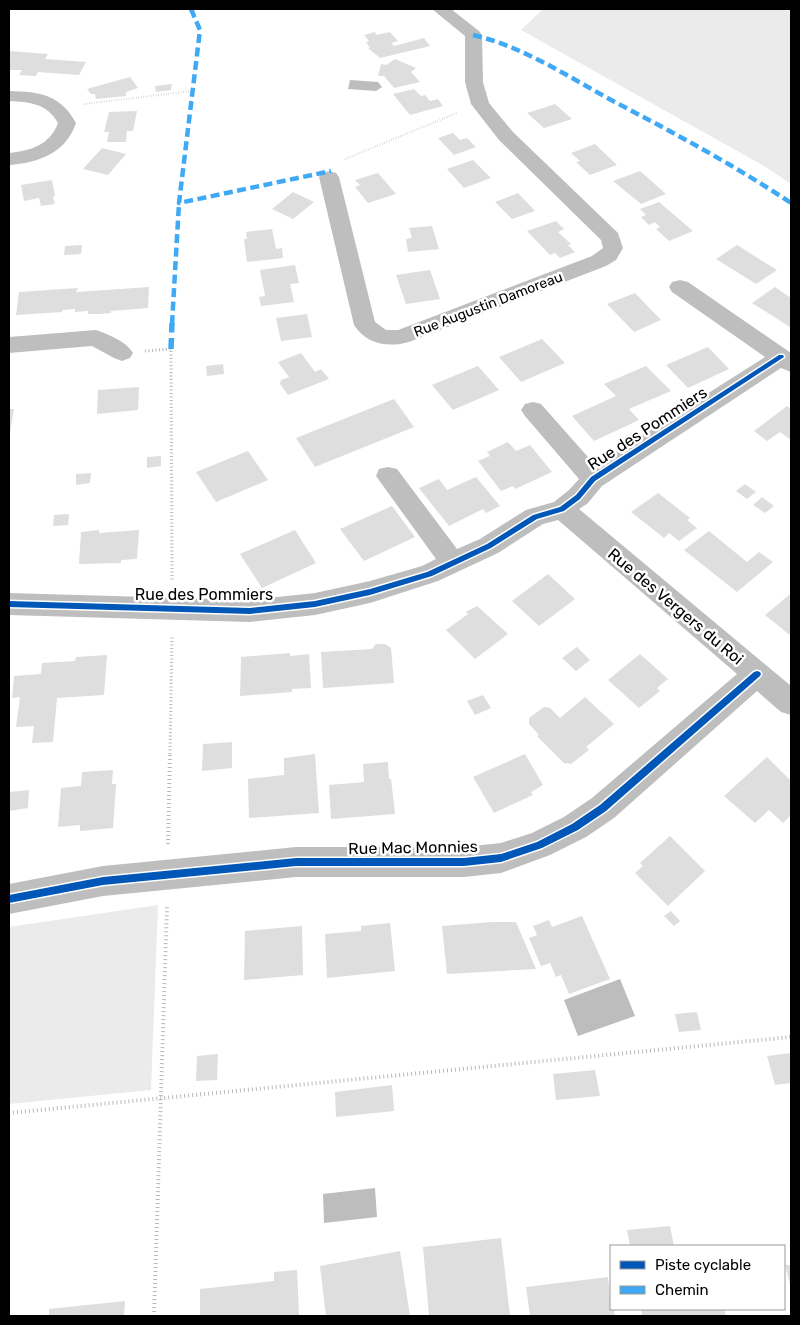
<svg xmlns="http://www.w3.org/2000/svg" width="800" height="1325" font-family="Rubik,sans-serif">
<style>
.green{fill:#ebebeb}
.water{fill:#bdbdbd}
.building{fill:#dedede}
.lines{fill:none;stroke-linecap:round;stroke-linejoin:round}
.path-far2{stroke:#b9b9b9;stroke-width:2;stroke-dasharray:0.5 2;stroke-linecap:butt}
.path-far1{stroke:#b9b9b9;stroke-width:3;stroke-dasharray:1 2.5;stroke-linecap:butt}
.path{stroke:#b9b9b9;stroke-width:4;stroke-dasharray:1 3;stroke-linecap:butt}
.minor{fill:#bebebe;fill-rule:evenodd}
.quiet-far1{stroke:#3fa9f5;stroke-width:4.5;stroke-dasharray:9 4.5;stroke-linecap:butt}
.quiet{stroke:#3fa9f5;stroke-width:5.5;stroke-dasharray:11 5.5;stroke-linecap:butt}
.cycleway-casing{stroke:#fff;stroke-width:3}
.cycleway{fill:#0057b8;fill-rule:evenodd}
.labels{text-anchor:middle;stroke-width:5;stroke-linejoin:round;paint-order:stroke}
.far-street-label{font-size:14px;fill:#000;stroke:#fff}
.street-label{font-size:16px;fill:#000;stroke:#fff}
</style>
<rect width="100%" height="100%" fill="#fff"/>
<path class="green" d="M543,9h248v175l-27,-18 -243,-136z
M158,905l-7,185 -142,14v-177z"/>
<path class="water" d="M350,80l28,2 4,5 -6,4 -28,-2z
M620,979l15,37 -57,20 -14,-36z
M375,1188l2,29 -53,6 -1,-29z"/>
<path class="building" d="M375,32l1,3 14,-3 8,9 -7,2 3,3 30,-8 6,8 -50,12 -12,-10h2l-4,-6 3,-1 -5,-6z
M9,51l39,3 -3,5 41,3 -7,13 -41,-3 -2,4 -17,-1 3,-5h-13z
M395,59l21,9 -5,4 9,10 -26,6 -10,-12h-6l3,-12 5,1z
M130,77l8,11 -12,4v4l-30,3 -1,-5h-4l-4,-5z
M172,84l-1,6 -15,2 -1,-6z
M414,89l7,7 4,-1 5,6 8,-2 5,7 -33,9 -17,-21z
M555,104l17,15 -28,9 -17,-15z
M137,111l-4,20h-6l-1,11h-19l2,-10h-5l5,-20z
M453,133l7,7 7,-2 9,9 -22,8 -16,-17z
M595,144l22,21 -27,10 -14,-13 4,-1 -9,-8z
M102,148l24,6 -18,21 -25,-6z
M473,160l18,18 -27,10 -17,-19z
M640,171l26,23 -25,10 -28,-23z
M378,173l18,21 -28,9 -13,-16 5,-2 -5,-5z
M52,180l3,16 -2,1 2,7 -14,2 -2,-8 -15,3 -3,-16z
M293,192l21,10 -21,17 -21,-10z
M518,193l17,18 -23,8 -17,-17z
M659,202l7,6 27,23 -24,10 -13,-12 4,-2 -5,-5 -6,3 -8,-8 5,-2 -6,-6z
M556,221l8,8 -6,3 13,12 -3,1 7,7 -15,6 -5,-5 -5,2 -23,-24z
M432,226l7,23 -31,3 -2,-13 6,-1 -3,-10z
M272,229l4,20 6,-1 1,10 -36,4 -3,-23h3l-1,-7z
M82,245l-1,9 -17,1 1,-9z
M737,245l40,25 -21,14 -40,-25z
M295,265l4,18 -9,1 4,18 -33,4 -2,-9 6,-1 -5,-26z
M430,270l10,29 -34,5 -10,-29z
M149,287l-1,21 -37,3v2l-12,1h-11v-3l-13,1v-3l-13,1v2l-46,3 3,-23 59,-4 -2,4z
M775,287l16,11 -1,29 -38,-24z
M635,293l26,27 -27,12 -27,-28z
M307,314l5,23 -31,4 -5,-23z
M542,339l23,24 -44,19 -22,-25z
M708,347l21,22 -41,19 -22,-23z
M301,353l14,19 6,-3 8,10 -41,16 -8,-11 1,-4 8,-3 -11,-15z
M223,364l1,10 -17,2 -1,-10z
M478,366l21,24 -46,20 -21,-25z
M646,366l25,25 -42,18 10,11 -45,21 -22,-25 44,-20 -12,-12z
M139,387l-1,23 -41,4 1,-24z
M394,399l20,28 -99,40 -19,-29z
M787,406l4,3v31l-11,-8 -13,9 -13,-10z
M9,409h5l-4,24h-1z
M508,442l8,9 14,-6 22,27 -37,17 -2,-3 -12,5 -23,-30 12,-5 -3,-4z
M248,451l20,29 -52,22 -20,-30z
M161,456v10l-14,2v-11z
M91,473l-1,10 -14,2v-11z
M476,477l24,29 -14,7 -3,-4 -34,17 -30,-38 20,-9 8,11z
M745,484l11,8 -9,7 -11,-8z
M658,493l32,25 -3,2 10,8 -18,13 -10,-8 -5,5 -33,-26z
M762,497l12,9 -9,7 -12,-8z
M392,506l23,31 -51,24 -24,-32z
M69,514l-1,11 -15,1 1,-11z
M99,530v3l40,-3 -2,29 -16,1v3l-42,1 2,-32z
M295,530l21,33 -54,25 -22,-34z
M709,531l38,31 12,-10 14,10 -36,30 -53,-42z
M548,574l27,25 -36,27 -27,-25z
M789,595l2,1v40l-26,-21z
M477,606l31,28 -33,25 -29,-29 22,-16 -2,-2z
M376,644h9l6,4 3,35 -71,5 -2,-36 51,-3z
M577,647l13,13 -14,11 -14,-13z
M290,653v3l19,-2 2,34 -19,1v3l-52,4 1,-39z
M640,654l28,25 -11,9 3,3 -21,17 -31,-28z
M107,655l-3,40 -47,3 -4,44 -21,1 2,-17 -18,1 4,-30 -8,1 2,-22 27,-2 1,-11 33,-2 1,-4z
M483,695l8,13 -16,7 -8,-14z
M585,697l29,27 -28,23 3,3 -18,14 -4,-1 -2,1 -28,-28 2,-1 -10,-11v-6l15,-11 6,1 10,10z
M232,742v26l-30,3 1,-27z
M315,754l4,59 -70,5 -1,-39 36,-4v-17z
M525,754l18,31 -12,7 2,3 -39,18 -21,-36z
M767,757l24,24v34l-8,8 -14,-13 -14,13 -31,-27z
M388,762l1,17h2l4,35 -64,5 -2,-34 35,-3 -1,-18z
M113,770l-1,14h4l-3,44 -33,3v-6l-22,2 3,-39 20,-2 1,-14z
M29,790l-1,18 -19,3v-19z
M670,836l35,35 -37,35 -33,-33 8,-7 -3,-3z
M671,911l9,10 -6,5 -10,-10z
M582,916l28,63 -41,15 -8,-19 -5,2 -6,-14 -9,3 -12,-28 8,-3 -4,-9 16,-6 3,7z
M492,922h24l20,47 -89,5 -5,-48z
M390,923l5,48 -68,7 -2,-44 36,-3v-5z
M302,926l1,49 -59,5 1,-49z
M697,1012l4,18 -22,2 -4,-18z
M791,1053v30l-16,2 -8,-29z
M218,1054l-1,26 -21,1 1,-25z
M595,1070l5,26 -44,4 -3,-26z
M392,1085l2,26 -58,6 -1,-25z
M670,1226l4,20h-44l-3,-16z
M501,1238l9,77 -81,1 -6,-69z
M400,1251l10,65h-84l-6,-50z
M785,1265h6v23z
M297,1270l2,46h-99v-27l74,-8v-9z
M608,1277l3,32h3l1,7h-85l-4,-29z
M125,1301l-1,15h-75v-7z
M641,1309h83l2,7h-84z"/>
<g class="lines">
<path class="path-far2" d="M84,104l108,-13
M345,159l112,-46"/>
<path class="path-far1" d="M145,351l26,-2 1,233
M170,754l2,-118"/>
<path class="path" d="M168,844l2,-91
M9,1113l782,-76
M154,1316l13,-410"/>
<path class="minor" d="M432,9h19l28,22 3,4 1,47 6,21 24,29 105,101 5,15 -7,12 -10,6 -197,76c-21,6 -43,2 -55,-17l-35,-148 3,-4 7,-2 7,2 3,4 36,145 11,8h12l194,-74 11,-8 -2,-8 -102,-100 -28,-36 -6,-22v-46z
M9,91c31,1 51,3 67,32 -10,30 -38,40 -67,42v-12c21,-2 41,-8 49,-30 -11,-20 -29,-21 -49,-22z
M680,280l8,2 103,71v19l-10,-4 -179,118 -15,18 -8,5 212,177v29l-10,-3 -24,-21 -143,127 -28,19 -36,18 -49,18 -37,4h-168l-193,19 -94,18v-30l94,-18 193,-19h168l37,-4 31,-10 32,-16 28,-19 145,-124 -179,-154 -15,4 -45,29 -60,28 -68,22 -55,12 -65,7 -241,-7v-22l241,7 65,-7 55,-12 52,-15 14,-7 -60,-83 3,-7 9,-2 9,2 60,80 23,-10 46,-29 28,-8 15,-12 10,-11 -54,-63 -4,-6 4,-6 8,-2 8,2 54,61 170,-108 -93,-65 -3,-5 3,-5z
M96,330c12,4 31,12 37,23l-3,5 -8,3 -8,-3 -22,-12 -83,7v-16z"/>
<path class="quiet-far1" d="M191,9l9,21 -21,173 152,-32
M473,35c51,12 94,41 140,66 61,32 121,64 178,102
M172,324l7,-121"/>
<path class="quiet" d="M171,349l1,-26"/>
<g class="cycleway-casing">
<path id="cycleway" d="M779,355h4l1,2 -189,124 -15,18 -16,12 -27,8 -46,29 -59,28 -62,19 -55,12 -65,7 -241,-7v-6l241,7 65,-7 55,-12 57,-17 60,-28 46,-29 27,-8 16,-12 15,-18z
M757,671l3,1 1,2 -1,2 -154,135 -28,19 -36,18 -41,14 -37,4h-168l-193,19 -94,18v-8l94,-18 193,-19h168l37,-4 36,-12 35,-18 28,-19 154,-133z"/>
</g>
<use href="#cycleway" class="cycleway"/>
</g>
<g class="labels">
<g class="far-street-label">
<text transform="translate(488 304) rotate(-21)" y="5">Rue Augustin Damoreau</text>
</g>
<g class="street-label">
<text transform="translate(647 428) rotate(-33)" y="6">Rue des Pommiers</text>
<text x="204" y="600">Rue des Pommiers</text>
<text transform="translate(676 606) rotate(40)" y="6">Rue des Vergers du Roi</text>
<text transform="translate(413 847) rotate(-1)" y="6">Rue Mac Monnies</text>
</g>
</g>
<rect width="800" height="1325" fill="none" stroke="#000000" stroke-width="20"/>
<rect x="610" y="1245" width="175" height="65" fill="#ffffff" stroke="#999999"/>
<rect x="620" y="1261" width="25" height="8" fill="#0057b8" stroke="#999999"/>
<text x="655" y="1270" font-size="15" fill="#000000">Piste cyclable</text>
<rect x="620" y="1286" width="25" height="8" fill="#3fa9f5" stroke="#999999"/>
<text x="655" y="1295" font-size="15" fill="#000000">Chemin</text>
</svg>
